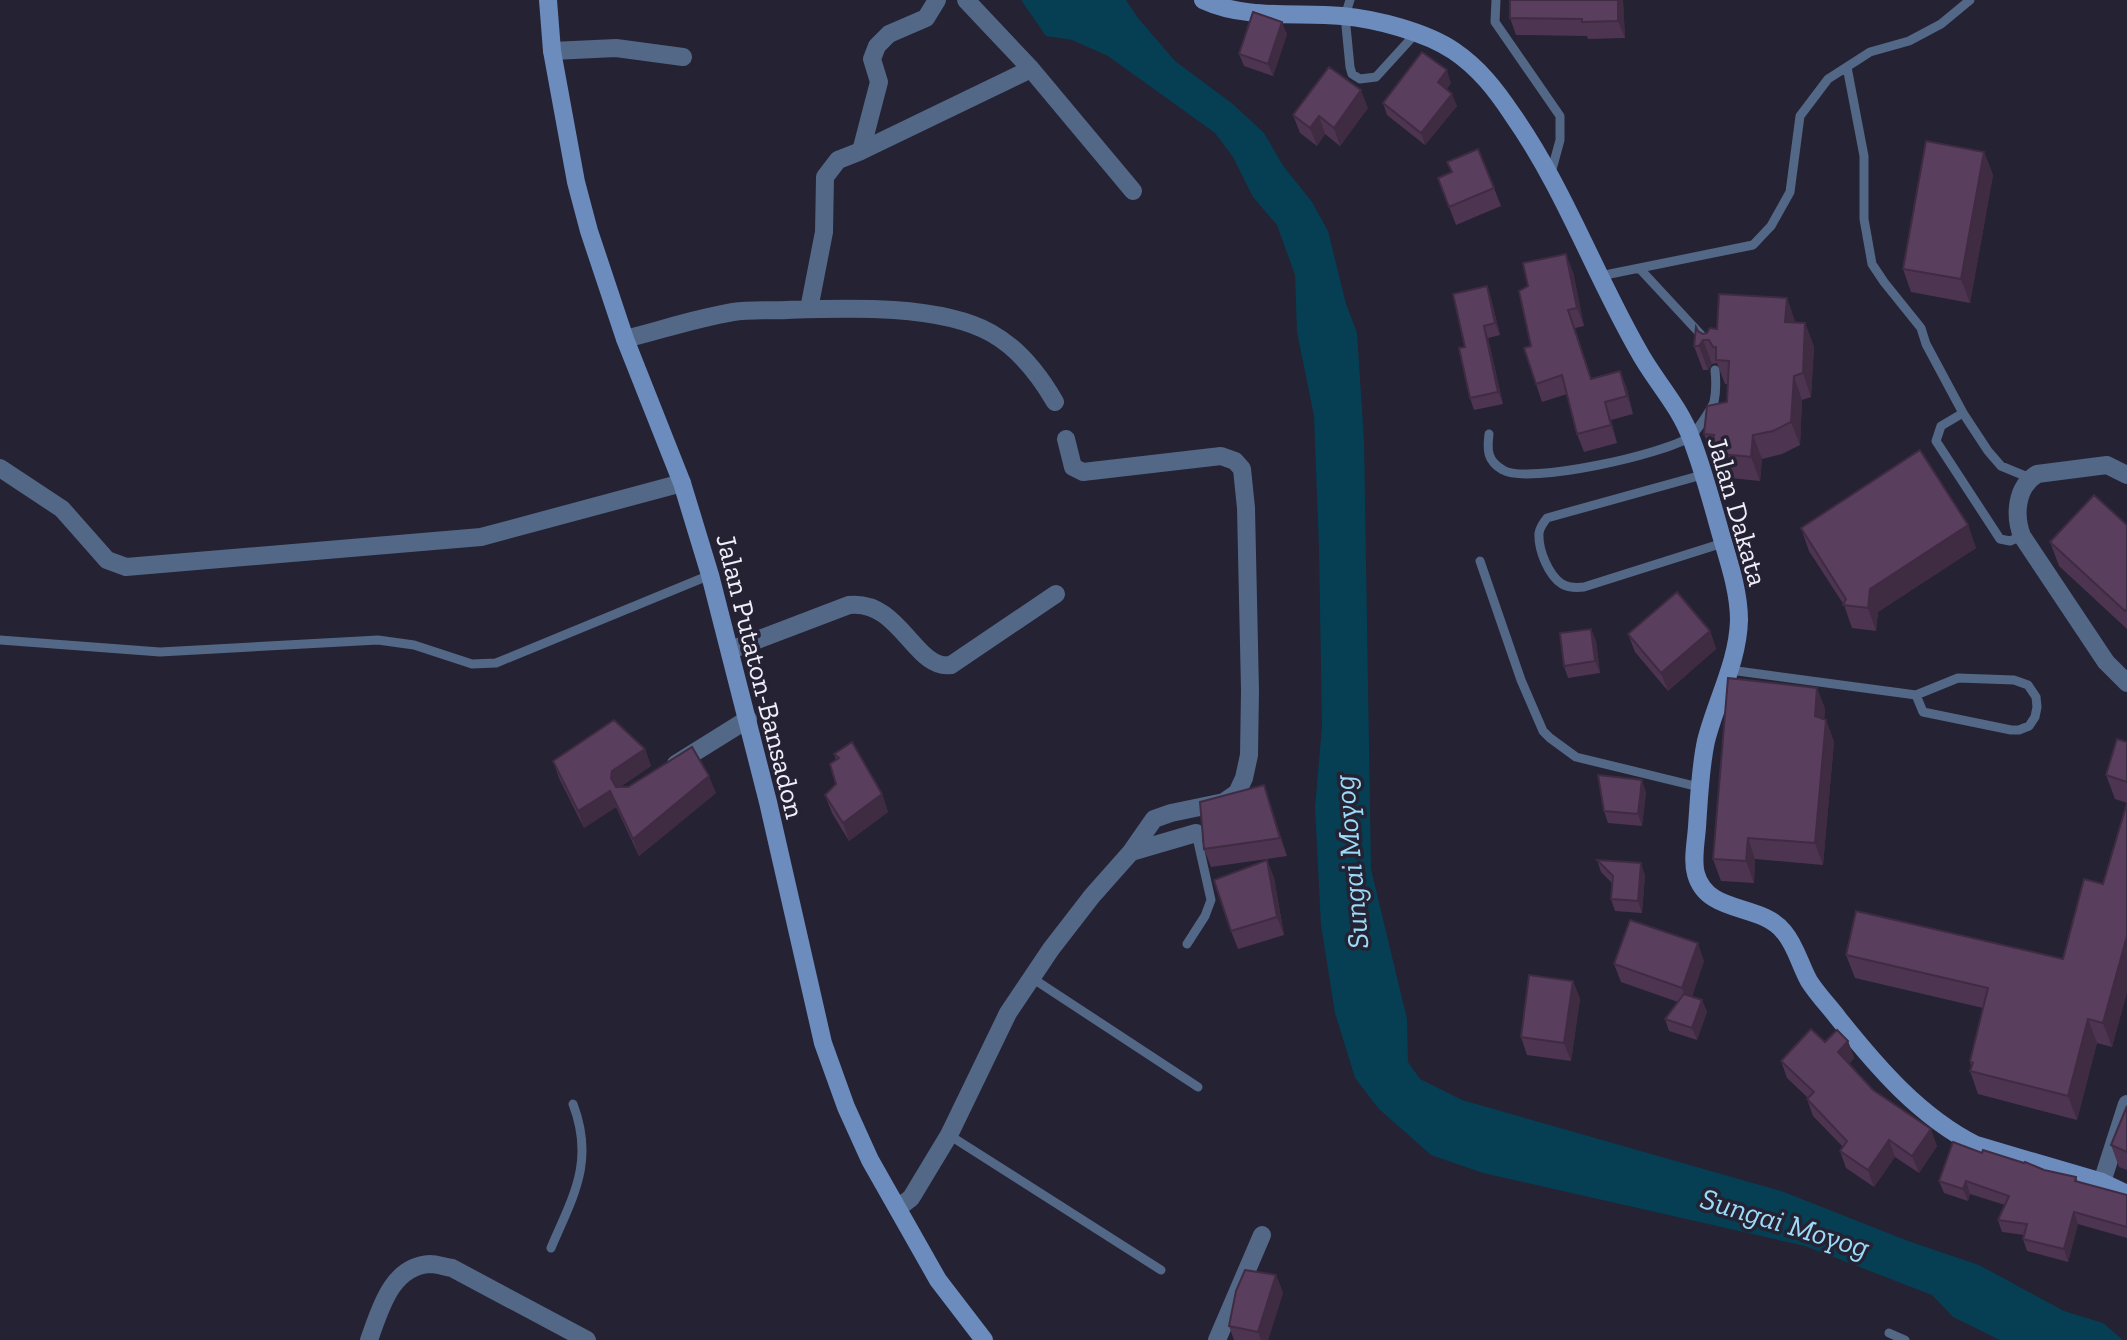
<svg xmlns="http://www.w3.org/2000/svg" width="2127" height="1340" font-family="'Zilla Slab',serif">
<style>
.water{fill:#063f53}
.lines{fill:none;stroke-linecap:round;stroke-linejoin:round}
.lane{stroke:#536786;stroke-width:9}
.street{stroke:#536786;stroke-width:18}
.secondary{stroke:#6c8cbe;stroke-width:18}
.wall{fill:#4d3551}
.shaded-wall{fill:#3f2b42}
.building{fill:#5a3e5e;stroke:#3f2b42;stroke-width:2}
.labels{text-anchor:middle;stroke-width:7;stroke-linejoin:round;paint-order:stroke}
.street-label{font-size:28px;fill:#efeef9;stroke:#242233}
.water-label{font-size:30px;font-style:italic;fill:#9cdbf8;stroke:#242233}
</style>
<rect width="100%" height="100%" fill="#242233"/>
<path class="water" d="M1021,0h105l12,18 37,43 59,44 30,28 20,34 28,35 16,29 18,73 11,29 7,107 7,429 36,150 1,43 12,17 42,21 322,92 124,49 71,24 85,46 39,12 20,17h-123l-47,-23 -21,-22 -127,-49 -322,-73 -52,-18 -52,-46 -24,-31 -20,-65 -14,-88 -6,-117 7,-82 -3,-178 -5,-132 -17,-84 -2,-57 -18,-50 -24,-28 -20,-40 -18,-24 -107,-77 -36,-16 -26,-4z"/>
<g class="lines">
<path class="lane" d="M1350,0l-5,16 5,51 2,7 8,5 16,-2 41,-45
M1496,0l-1,22 65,94v24l-9,33
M1847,67l17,89v63l8,45 12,18 37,46 5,16 37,69 25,38 13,15 29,12
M1640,269l64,69
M1600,276l153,-31 18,-19 19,-34 10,-76 28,-37 42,-27 39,-11 32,-17 29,-24
M1963,413l-22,13 -5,15 64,98 10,2 12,-5
M1489,434c-2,16 -2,27 14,36 25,15 161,-16 187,-33 5,-3 22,-29 24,-35 2,-9 2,-22 1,-32
M1702,475l-155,43c-4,5 -7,9 -8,15 -1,16 9,42 23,51 7,4 14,4 22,3l139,-44
M1480,561l41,119 22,51 7,7 26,19 123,30
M0,640l160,12 218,-12 36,5 58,19 24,-1 214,-88
M1730,670l186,25 42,-17 56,2 14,5 8,12 1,10 -2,10 -6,9 -10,4h-8l-88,-18 -7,-17
M1187,944l18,-28 6,-16 -15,-67
M1032,978l166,109
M949,1135l212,135
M551,1248c22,-52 44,-86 22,-144
M1889,1333l16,7"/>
<path class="street" d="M966,0l65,69 102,122
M552,51l64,-3 67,9
M861,151l18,-69 -7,-23 5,-13 12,-12 37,-16 11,-18
M809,309l15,-77 1,-55 13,-17 23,-9 170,-82
M625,339c36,-9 72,-21 108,-27 18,-3 36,-1 54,-2 58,-2 152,-6 204,23 27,15 49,43 64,69
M1066,439l7,28 10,5 138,-16 14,5 7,8 4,39 4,182 -1,65 -5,23 -7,15 -13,9 -53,11 -17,6 -23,33
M0,468l62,41 45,51 19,7 355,-30 201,-54
M2127,475l-20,-10 -70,9c-21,13 -23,41 -15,62l84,126 21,21
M731,650l118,-45c51,-6 66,66 102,60l105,-71
M676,764l72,-45
M2102,1182l25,-78
M898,1208l13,-10 38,-63 59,-122 43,-64 41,-53 39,-44 65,-19
M369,1340c11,-30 22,-74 61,-76 7,0 15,3 22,4l135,72
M1217,1340l45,-105"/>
<path class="secondary" d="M548,0l4,51 24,131 13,49 36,108 57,144 28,92 58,227 55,241 23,64 24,53 68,120 46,60
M1203,0c43,20 93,12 139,16 34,3 84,16 112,35 25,17 42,39 58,63 52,74 82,159 126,236 16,30 41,55 53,88 12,31 21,65 30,97 8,27 18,57 18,85 -1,42 -23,81 -33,121 -6,28 -7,58 -9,86 -1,15 -5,33 -1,47 11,41 66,29 88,58 12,14 16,33 25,49 8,13 20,25 29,37 39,49 82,99 138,127l126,37 25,12"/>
</g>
<path class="wall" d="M1510,0h113l2,38 -37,1 -1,-3 -71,-1 -6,-17z
M1287,34l-14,42 -29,-10 -5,-12z
M1451,83l-4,6 10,17 -32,39 -38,-30 -4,-12z
M1368,108l-28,38 -15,-12 -8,12 -17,-13 -7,-18z
M1984,152l9,23 -23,128 -59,-11 -8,-23z
M1438,178l56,10 7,18 -45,19z
M1573,272l11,54 -9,2 16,50 29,-7 7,18 6,25 -22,6 6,23 -33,9 -7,-18 -10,-40 -25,8 -6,-18 -5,-38z
M1487,286l4,12 9,37 -12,3 15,66 -29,6 -4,-12 -5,-51z
M1787,298l8,25h10l9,24 -3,50 -9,3 -2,45 -18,9 -20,5 -2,22 -39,-4 -17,-43 23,-32 1,-18h-3l-8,-21 -5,1 -4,6h-5l-9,-24 4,-14 5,2 14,-5z
M1968,525l8,23 -98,64 -2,19 -24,-3 -8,-23 -35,-54 -8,-23z
M2127,525v104l-68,-63 -9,-24z
M1591,629l5,12 4,32 -32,5 -4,-12z
M1710,631l6,18 -48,42 -33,-39 -7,-18z
M1817,688l8,21 -1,11h2l8,22 -11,123 -68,-6 -1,24 -33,-2 -8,-22z
M2127,742v61l-12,-4 -9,-24z
M645,749l6,17 -31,21 96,6 -77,63 -23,-49 -32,21 -25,-50 -6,-17z
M834,754l48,40 6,18 -39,29 -17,-28 -7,-18 11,-11v-24z
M1646,792l-4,34 -34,-3 -4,-12z
M1270,803l17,53 -76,11 -7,-18z
M2127,803v189l-15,55 -15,-4 -20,77 -99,-26 -8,-23 1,-5 -1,-5 13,-53 -128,-30 -9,-23 217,4 40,-75z
M1267,860l7,18 10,57 -46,14 -7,-18z
M1597,860l48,15 -3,38 -27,-2 -4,-12 1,-16 -11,-11z
M1704,961l-12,35 10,4 5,12 -10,28 -28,-9 -4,-12 13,-17 -57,-20 -7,-18z
M1573,981l7,18 -9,62 -44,-6 -6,-18z
M1848,1041l6,17 -5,6 24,26 64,56 -18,27 -24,-16 -21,30 -28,-19 -6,-17 3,-4 -30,-31 -6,-17 1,-1 -21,-20 -6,-17 44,-19z
M2127,1106v64l-8,-3 -8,-22z
M1982,1153l62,17 32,7 2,5 49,13v43l-49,-14 -10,38 -41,-11 -4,-12 1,-4 -22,-3 -4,-12 7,-15 -35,-11 -2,7 -24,-8 -5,-12z
M1276,1275l7,18 -15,47h-34l-5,-14z"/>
<path class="shaded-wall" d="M1618,0h5l2,38 -7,-17z
M1282,22l5,12 -14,42 -5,-12z
M1447,70l4,13 -8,11 -5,-12z
M1361,90l7,18 -28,38 -6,-18z
M1452,94l5,12 -32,39 -4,-12z
M1319,116l6,18 -8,12 -7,-18z
M1984,152l9,23 -23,128 -9,-24z
M1566,254l7,18 11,54 -7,-18z
M1487,286l4,12 9,37 -5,-12z
M1787,298l8,23 -1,25 -9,-24z
M1805,323l9,24 -3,50 -8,-24z
M1484,326l4,12 15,66 -5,-12z
M1703,340l9,24 -4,6 -9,-24z
M1620,371l7,18 6,25 -6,-18z
M1794,376l8,24 -2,45 -9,-23z
M1605,402l6,18 6,23 -6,-18z
M1753,435l9,24 -2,22 -9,-24z
M1968,525l8,23 -98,64 -2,19 -8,-23 2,-19z
M1591,629l5,12 4,32 -5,-12z
M1710,631l6,18 -48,42 -7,-18z
M1817,688l8,21 -2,28 -8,-21z
M1826,720l8,22 -11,123 -8,-22z
M645,749l6,17 -33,22 -1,7 -6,-17 1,-7z
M709,776l7,17 -77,63 -6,-17z
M1642,780l4,12 -4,34 -4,-12z
M1264,785l6,18 17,53 -7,-18z
M610,791l6,16 -32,21 -6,-17z
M882,794l6,18 -39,29 -6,-18z
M1748,838l7,21 -1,24 -8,-22z
M1267,860l7,18 10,57 -7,-18z
M1641,863l4,12 -3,38 -4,-12z
M2127,936v56l-15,55 -9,-24z
M1698,943l6,18 -15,45 -7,-18z
M1573,981l7,18 -9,62 -7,-18z
M1702,1000l5,12 -10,28 -5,-12z
M2088,1019l9,24 -20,77 -9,-24z
M1848,1041l6,17 -10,11 -6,-17z
M1931,1129l6,17 -18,27 -7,-17z
M1889,1140l6,17 -21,30 -6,-17z
M1966,1181l4,13 -2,7 -5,-12z
M2074,1212l4,12 -10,38 -4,-13z
M1276,1275l7,18 -15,47h-7l-3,-8z"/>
<path class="building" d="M1510,0h108v21l-36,1v-3l-72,-1z
M1253,12l29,10 -14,42 -29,-10z
M1422,52l25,18 -9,12 14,12 -31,39 -38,-30z
M1329,67l32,23 -27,38 -15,-12 -9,12 -17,-13z
M1926,141l58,11 -23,127 -58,-10z
M1478,149l16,39 -45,19 -11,-29 14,-6 -5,-10z
M1566,254l11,54 -9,2 23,69 29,-8 7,25 -22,6 6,23 -34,9 -15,-59 -26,9 -12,-36 7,-2 -12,-55 9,-5 -5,-23z
M1487,286l8,37 -11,3 14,66 -28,6 -11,-50 6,-1 -12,-53z
M1719,294l68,4 -2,24 20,1 -2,50 -9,3 -3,46 -18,9 -20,4 -2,22 -39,-4 2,-18 -10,-1 3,-28 20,-4 2,-41 -13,-1v-13h-3l-4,-7h-6l-4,6h-5l2,-19 2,4 5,3 4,-1 3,-5 7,1z
M1920,450l48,75 -98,64 -2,19 -25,-3 3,-6 -45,-71z
M2094,495l33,30v84l-2,2 -75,-69z
M1677,592l33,39 -49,42 -33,-39z
M1591,629l4,32 -31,5 -4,-33z
M1728,678l89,10 -2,28 11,4 -11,123 -67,-5 -2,23 -33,-2z
M614,720l31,29 -33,22 -1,7 5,9h12l64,-40 17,29 -76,63 -23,-48 -32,20 -25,-50z
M2117,739l10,3v40l-21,-7z
M852,742l30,52 -39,29 -18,-28 11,-11 -6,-20 9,-6 -5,-4z
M1598,775l44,5 -4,34 -34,-3z
M1264,785l16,53 -76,11 -4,-47z
M2127,803v133l-24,87 -15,-4 -20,77 -98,-25 3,-8 -3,-2 18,-73 -142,-33 10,-44 207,48 21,-80 19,5z
M1267,860l10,57 -46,14 -17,-51z
M1597,860l44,3 -3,38 -27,-2 2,-23z
M1630,920l68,23 -16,45 -68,-24z
M1529,975l44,6 -9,62 -43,-6z
M1684,994l18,6 -10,28 -27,-9z
M1811,1029l14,13 12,-12 11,11 -10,11 35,38 58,39 -19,27 -23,-16 -21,30 -28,-19 7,-10 -40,-42 7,-7 -33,-31z
M2127,1106v46l-16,-7z
M1953,1142l29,11 1,-3 41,13 1,-1 19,8 32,7 -1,4 52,14v32l-53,-15 -10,37 -41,-10 4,-15 -29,-4 11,-24 -43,-15 -3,8 -24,-8z
M1245,1270l31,5 -18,57 -29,-6 7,-35z"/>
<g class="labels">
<g class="street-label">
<text transform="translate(1738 511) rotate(74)" y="10">Jalan Dakata</text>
<text transform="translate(761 676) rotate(76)" y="10">Jalan Putaton-Bansadon</text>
</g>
<g class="water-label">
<text transform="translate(1351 862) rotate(-95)" y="10">Sungai Moyog</text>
<text transform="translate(1785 1223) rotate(17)" y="10">Sungai Moyog</text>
</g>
</g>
</svg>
